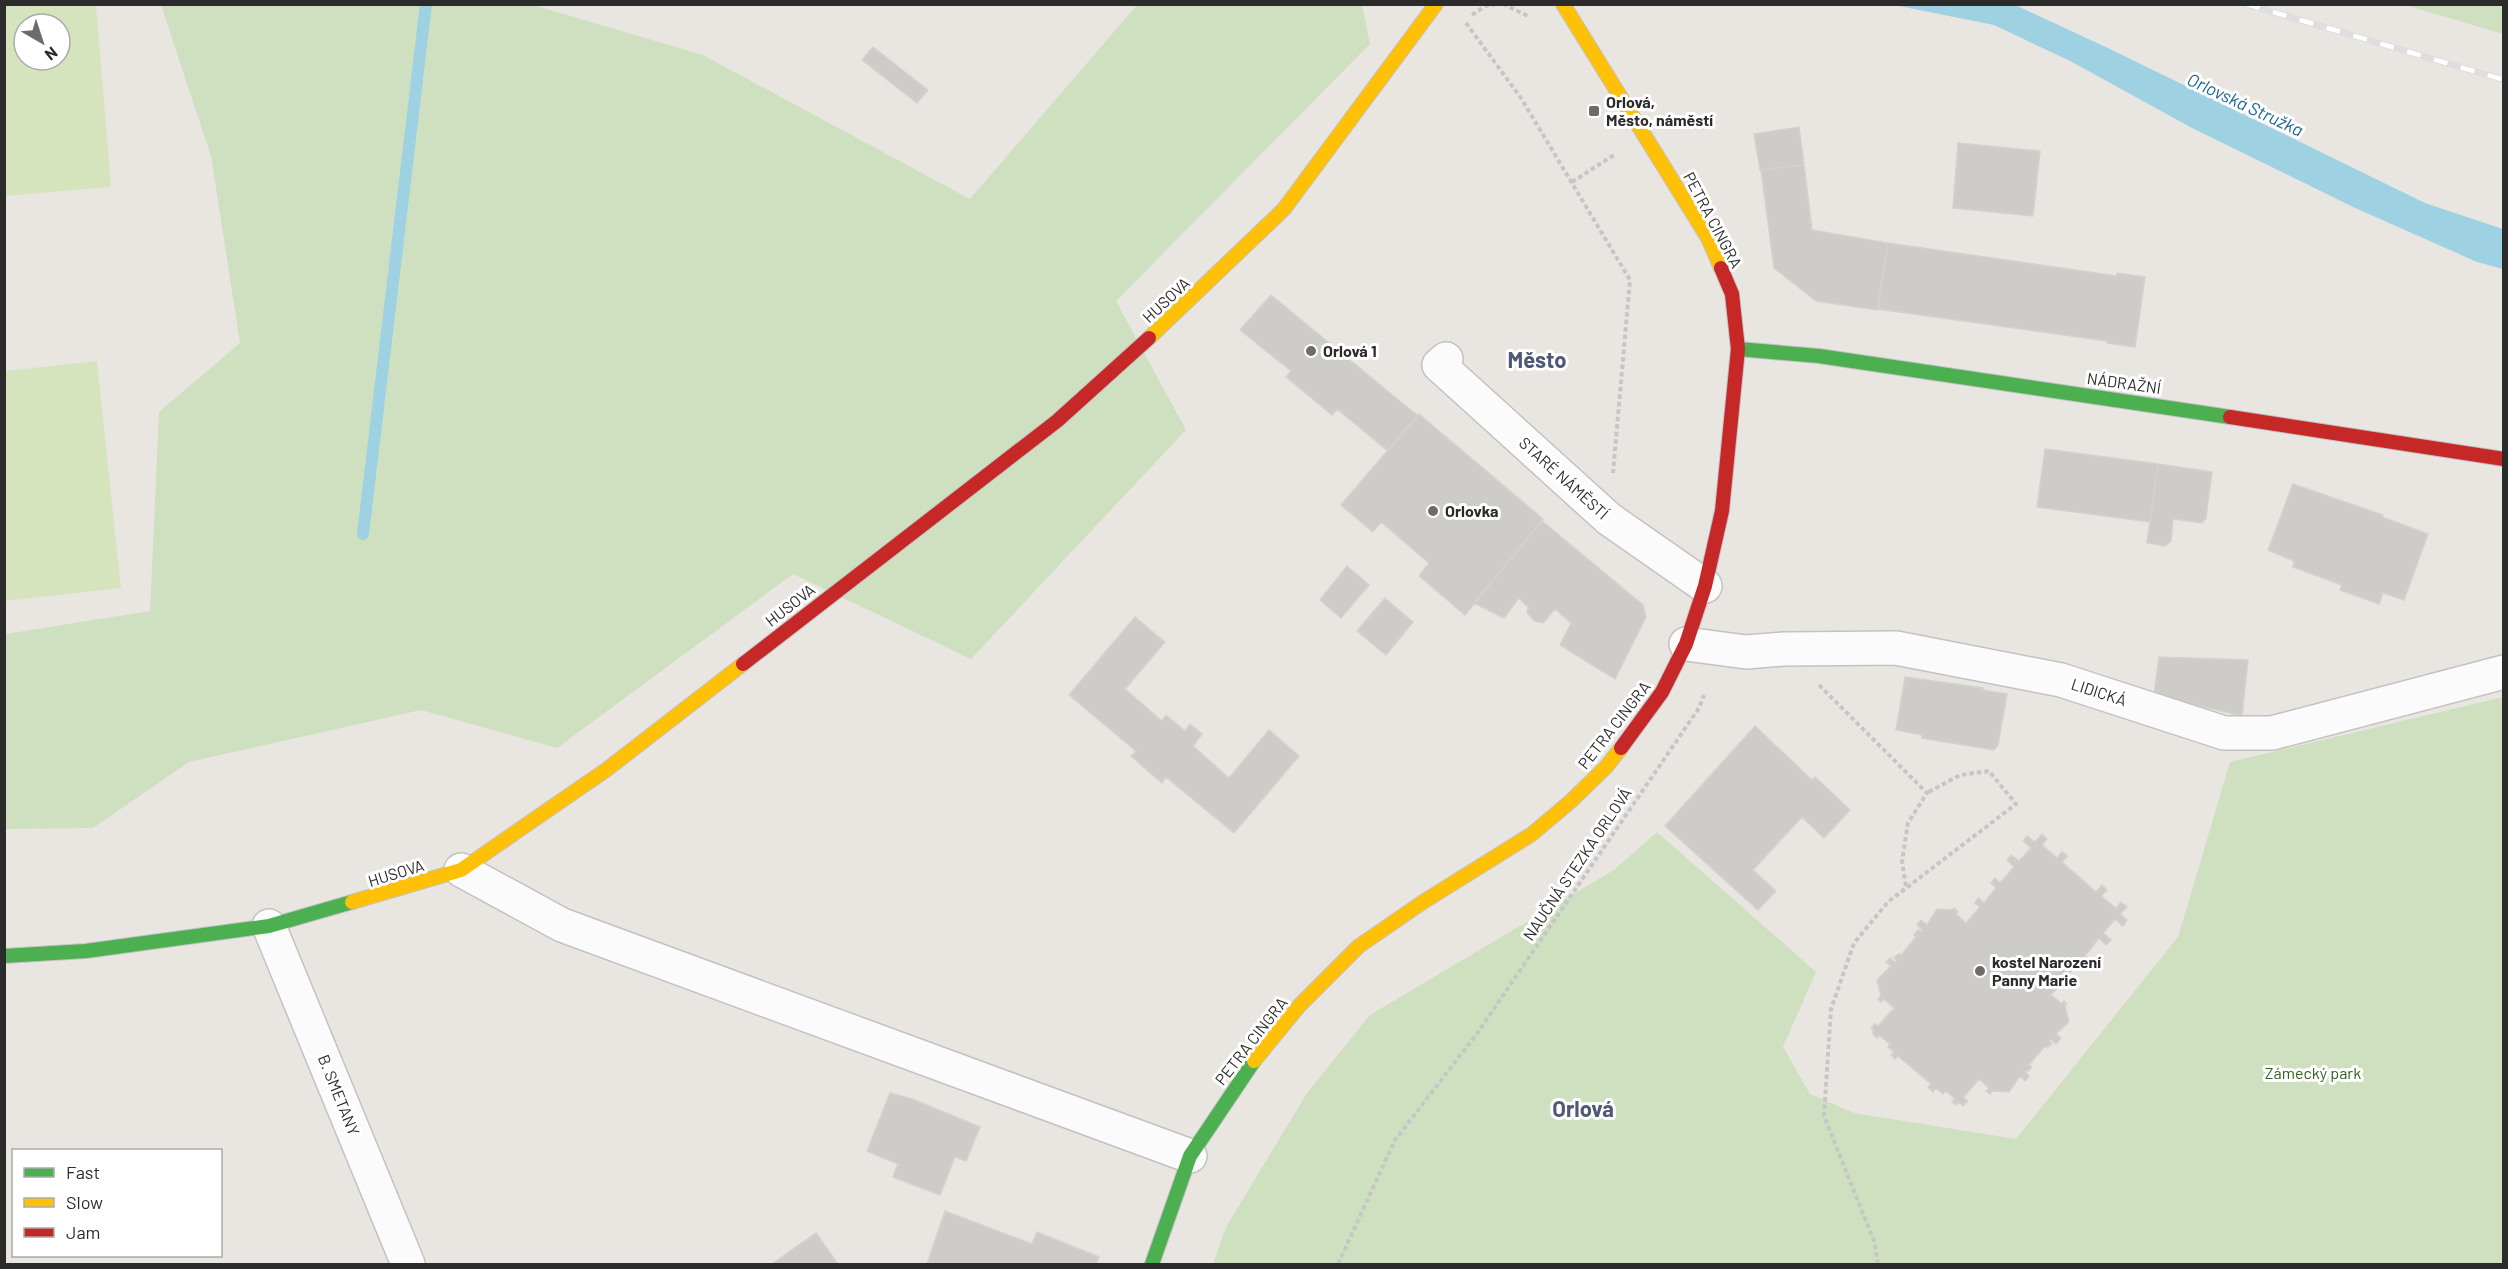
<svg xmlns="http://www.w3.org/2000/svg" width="2508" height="1269" font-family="Barlow,sans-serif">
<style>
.green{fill:#cee0bf}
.pitch{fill:#d6e4bd;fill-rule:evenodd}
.water{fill:#9ed2e2}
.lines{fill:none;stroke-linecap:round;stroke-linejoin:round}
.stream{stroke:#9ed2e2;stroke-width:12}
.building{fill:#ceccc9;stroke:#d4d2ce;stroke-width:1.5}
.street-casing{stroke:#c3c2c2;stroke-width:36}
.fast-casing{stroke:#c3c2c2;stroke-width:16}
.slow-casing{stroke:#c3c2c2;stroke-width:16}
.jam-casing{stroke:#c3c2c2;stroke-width:16}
.path{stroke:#c6c6c6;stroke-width:4;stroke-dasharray:4.5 3;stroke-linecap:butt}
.street{stroke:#fcfbfb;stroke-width:33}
.fast{stroke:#4caf50;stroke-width:14}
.slow{stroke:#ffc107;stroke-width:14}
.jam{stroke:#c62828;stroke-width:14}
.rail-casing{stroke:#dededf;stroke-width:7}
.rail{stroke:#fff;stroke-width:4.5;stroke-dasharray:14;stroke-linecap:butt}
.poi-dot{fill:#6e6c6b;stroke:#fff;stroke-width:2}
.labels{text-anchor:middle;stroke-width:6;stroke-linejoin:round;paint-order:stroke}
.poi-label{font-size:16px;font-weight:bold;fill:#2b2b2b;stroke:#fff;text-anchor:start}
.street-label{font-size:16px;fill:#2b2b2b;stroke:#fff}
.park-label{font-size:16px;fill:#316222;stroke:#fff}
.water-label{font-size:18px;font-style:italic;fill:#1c698f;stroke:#fff}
.district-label{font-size:22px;font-weight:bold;fill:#505878;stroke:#fff}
</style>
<rect width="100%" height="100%" fill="#e9e6e2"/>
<path class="green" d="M2492,4l11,3v27l-98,-29z
M161,5h372l170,50 267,144 167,-194h225l8,39 -254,257 70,129 -215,229 -178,-85 -236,174 -136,-38 -232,52 -96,66 -88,1v-195l145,-23 9,-199 81,-69 -29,-187z
M2503,697v567h-1290l13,-37 81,-134 63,-78 244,-145 43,-38 159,140 -33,75 27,47 44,19 162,26 162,-202 52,-175z"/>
<path class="pitch" d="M5,4l91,1 15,182 -106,9zM24,24h36v36h-36z
M97,361l24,227 -116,13v-230z"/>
<path class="water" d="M1894,5h121l95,44 315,154 78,26v40l-26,-7 -124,-55 -161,-79 -120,-66 -78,-37z"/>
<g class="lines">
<path class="stream" d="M363,534l63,-530"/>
</g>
<path class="building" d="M873,47l55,43 -11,13 -55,-43z
M1799,127l5,38 -44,5 -6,-36z
M1958,143l82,8 -7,65 -80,-8z
M1804,165l8,65 76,13 -11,67 -61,-9 -42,-33 -13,-98z
M1888,243l229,33v-3l28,4 -10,70 -28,-4v-2l-229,-32z
M1271,295l147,121 -30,35 -51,-42 -5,6 -46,-38 5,-6 -51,-41z
M1419,414l124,105 -78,96 -46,-39 10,-13 -48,-41 -8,10 -32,-27z
M2045,449l113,15 -8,58 -113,-15z
M2158,464l54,8 -6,46 -4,5 -29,-4 -2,22 -6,5 -18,-3z
M2293,484l90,31 -1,2 46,17 -24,66 -21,-7 -4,11 -39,-14 2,-5 -49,-18 1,-6 -26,-11z
M1542,521l101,84 3,12 -31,62 -55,-34 11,-22 -16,-14 -12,14 -8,-2 -8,-8 1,-6 -9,-9 -15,20 -30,-15z
M1347,566l22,19 -28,33 -21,-18z
M1385,598l28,24 -27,33 -29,-24z
M1135,617l30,25 -40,47 37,32 4,-6 19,16 5,-7 12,10 -9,12 36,32 40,-48 30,26 -65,77 -68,-56 -4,6 -31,-27 5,-5 -67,-56z
M2159,657l89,3 -6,56 -88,-21z
M1905,677l78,11v2l24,4 -9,51 -4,5 -72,-12v-3l-26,-5z
M1755,726l57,54 3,-3 35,33 -26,28 -22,-21 -49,53 23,21 -18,19 -93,-84z
M2042,834l5,5 -5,6 15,13 5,-6 6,4 -6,6 34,30 6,-7 5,5 -6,6 15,12 5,-6 6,5 -7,7 7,6 -4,6 -8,-7 -12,14 8,7 -5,5 -7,-7 -14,18 4,3 -4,5 -4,-3 -13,14 5,4 -4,5 -5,-4 -13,15 10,8 3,-2 3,3 -2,2 4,16 -13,12 5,4 -5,6 -5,-5 -2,2 3,2 -5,5 -2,-2 -16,19 3,2 -4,4h-4l5,5 -4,5 -5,-5 -11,16 -17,-1 -2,3 -4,-3 3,-3 -10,-9 -16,19 5,3 -5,5 -4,-4 -2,3 -5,-3 3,-3 -9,-8 -3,3 -7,-6 -3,4 -5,-5 3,-3 -33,-28 -3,3 -4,-4 3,-3 -6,-5 2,-3 -11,-9 -2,3 -5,-5 2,-3 -3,-2 4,-4 3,2 16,-18 -10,-9 -3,3 -3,-3 3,-3 -4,-16 14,-14 -5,-4 4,-4 5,4 2,-2 -3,-2 5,-4 2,1 15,-18 -2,-2 4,-5 3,2 1,-2 -5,-5 4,-5 6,5 10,-16 15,1 2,-2 4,4 -2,2 10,9 14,-16 -5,-4 3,-5 6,5 12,-15 -5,-5 4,-5 5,5 14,-16 -7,-7 4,-5 8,6 12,-13 -8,-7 4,-5 8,6z
M890,1093l22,6 68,28 -14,34 -11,-4 -15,38 -47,-18 5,-13 -31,-13z
M945,1211l87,33 5,-12 62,25 -3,7h-169z
M816,1233l22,31h-66z"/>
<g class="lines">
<g class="street-casing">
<path id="street" d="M1446,359l-7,6 170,154 96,67
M1686,644l60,8 38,-3 112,-1 165,32 163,53h48l232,-61
M461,870l101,55 628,231
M269,926l139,338"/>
</g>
<g class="fast-casing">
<path id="fast" d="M1738,349l81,7 411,61
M4,956l82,-5 183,-25 83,-24
M1152,1264l38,-108 64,-95"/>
</g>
<g class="slow-casing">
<path id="slow" d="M1563,4l145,234 13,30
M1149,338l135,-129 152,-205
M352,902l109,-32 145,-100 137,-106
M1254,1061l45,-55 60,-60 64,-44 109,-68 39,-33 35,-34 15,-19"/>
</g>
<g class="jam-casing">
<path id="jam" d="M2230,417l274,42
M743,664l314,-243 92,-83
M1621,748l41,-56 24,-48 19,-58 17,-75 16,-162 -6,-55 -11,-26"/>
</g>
<path class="path" d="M1503,4l27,13
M1472,15l13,-9 13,-2
M1466,23l55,75 109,182 -17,193
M1572,182l42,-27
M1819,685l108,108 -19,30 -6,38 4,26
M1338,1264l57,-124 81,-105 223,-327 5,-13
M1878,1264l-4,-23 -50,-125 7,-107 23,-66 34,-41 128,-98 -27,-33 -29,4 -33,18"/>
<use href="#street" class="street"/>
<use href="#fast" class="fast"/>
<use href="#slow" class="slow"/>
<use href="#jam" class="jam"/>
<g class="rail-casing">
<path id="rail" d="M2246,4l258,76"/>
</g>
<use href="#rail" class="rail"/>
</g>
<g class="poi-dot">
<rect x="1588" y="105" width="12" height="12" rx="3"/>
<circle cx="1311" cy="351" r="6"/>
<circle cx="1433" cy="511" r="6"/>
<circle cx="1980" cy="971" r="6"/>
</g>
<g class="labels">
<g class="poi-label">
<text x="1606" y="108">Orlová,<tspan x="1606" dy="18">Město, náměstí</tspan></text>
<text x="1323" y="357">Orlová 1</text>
<text x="1445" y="517">Orlovka</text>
<text x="1992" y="968">kostel Narození<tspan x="1992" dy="18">Panny Marie</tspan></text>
</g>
<g class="street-label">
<text transform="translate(1713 220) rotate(62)" y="6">PETRA CINGRA</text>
<text transform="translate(1166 300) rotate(-43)" y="6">HUSOVA</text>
<text transform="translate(2124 383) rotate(8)" y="6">NÁDRAŽNÍ</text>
<text transform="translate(1564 478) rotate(42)" y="6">STARÉ NÁMĚSTÍ</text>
<text transform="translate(790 605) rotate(-38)" y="6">HUSOVA</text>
<text transform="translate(2099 692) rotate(18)" y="6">LIDICKÁ</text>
<text transform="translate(1614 725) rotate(-52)" y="6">PETRA CINGRA</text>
<text transform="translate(1577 864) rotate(-56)" y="6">NAUČNÁ STEZKA ORLOVÁ</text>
<text transform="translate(396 873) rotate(-17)" y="6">HUSOVA</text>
<text transform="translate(1251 1041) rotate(-52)" y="6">PETRA CINGRA</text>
<text transform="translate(339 1095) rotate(68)" y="6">B. SMETANY</text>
</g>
<g class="park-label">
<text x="2313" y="1079">Zámecký park</text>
</g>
<g class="water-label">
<text transform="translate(2245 105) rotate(25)" y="6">Orlovská Stružka</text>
</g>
<g class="district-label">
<text x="1537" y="368">Město</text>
<text x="1583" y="1117">Orlová</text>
</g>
</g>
<rect width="2508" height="1269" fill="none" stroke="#2b2b2b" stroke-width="12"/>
<rect x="12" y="1149" width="210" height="108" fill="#ffffff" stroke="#aaaaaa" stroke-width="1.5"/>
<rect x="24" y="1168" width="30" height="9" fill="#4caf50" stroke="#aaaaaa" stroke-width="1.5"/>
<text x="66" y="1179" font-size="18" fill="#2b2b2b">Fast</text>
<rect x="24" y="1198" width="30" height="9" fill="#ffc107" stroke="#aaaaaa" stroke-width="1.5"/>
<text x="66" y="1209" font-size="18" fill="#2b2b2b">Slow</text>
<rect x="24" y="1228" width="30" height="9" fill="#c62828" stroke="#aaaaaa" stroke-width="1.5"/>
<text x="66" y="1239" font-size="18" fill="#2b2b2b">Jam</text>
<g transform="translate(42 42) rotate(141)"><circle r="28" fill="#ffffff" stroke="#aaaaaa" stroke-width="1.5"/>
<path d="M0-4.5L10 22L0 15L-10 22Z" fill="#6e6c6b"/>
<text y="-9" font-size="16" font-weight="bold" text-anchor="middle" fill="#2b2b2b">N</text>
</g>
</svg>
